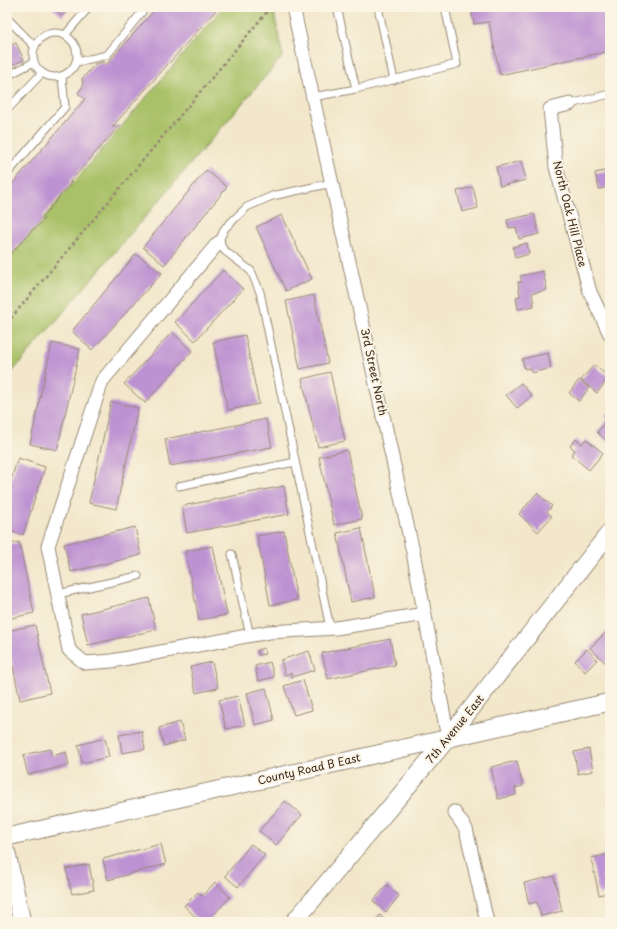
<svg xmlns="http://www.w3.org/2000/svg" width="617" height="929" font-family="'Playpen Sans',sans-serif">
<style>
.green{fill:#a9c167;stroke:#727642}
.building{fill:#bd92d2}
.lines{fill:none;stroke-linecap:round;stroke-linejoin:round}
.service-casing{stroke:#968874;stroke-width:9}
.minor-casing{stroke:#968874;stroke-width:15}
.tertiary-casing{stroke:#968874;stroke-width:19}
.path{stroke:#968874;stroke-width:2.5;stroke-dasharray:3 3;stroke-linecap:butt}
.service{stroke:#fff;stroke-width:7}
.minor{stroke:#fff;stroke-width:13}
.tertiary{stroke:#fff;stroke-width:17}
.labels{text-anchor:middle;stroke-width:4;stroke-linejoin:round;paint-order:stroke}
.street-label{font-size:11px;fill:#3b2a1e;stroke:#fcf5e5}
</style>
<rect width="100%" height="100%" fill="#fcf5e5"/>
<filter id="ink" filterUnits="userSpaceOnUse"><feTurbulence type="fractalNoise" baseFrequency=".025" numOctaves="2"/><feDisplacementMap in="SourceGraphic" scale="8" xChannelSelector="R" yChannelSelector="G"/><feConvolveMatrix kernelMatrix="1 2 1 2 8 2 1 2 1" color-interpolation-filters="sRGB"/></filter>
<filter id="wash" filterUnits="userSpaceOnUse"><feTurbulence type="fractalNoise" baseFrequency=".012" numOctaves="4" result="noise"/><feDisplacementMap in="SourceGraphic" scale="16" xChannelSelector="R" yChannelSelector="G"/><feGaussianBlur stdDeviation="0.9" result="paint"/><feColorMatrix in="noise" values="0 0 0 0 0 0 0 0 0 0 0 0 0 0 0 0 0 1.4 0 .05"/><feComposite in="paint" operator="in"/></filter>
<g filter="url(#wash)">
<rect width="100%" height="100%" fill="#f2e7cb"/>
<path class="green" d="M223,7h50l10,49 -276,322v-117z"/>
<g id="blocks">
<path class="building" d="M51,7h20l-9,9z
M157,7h62l-107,120 8,-2 -51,58 3,-1 -29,34v4l-7,8 -3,1 -26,29v-68l78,-91 -7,-6 5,-7 -1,-7 13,-15 8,-2 3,3z
M471,7h139v44l-110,24 -11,-53 -15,2z
M16,43l8,17 -17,7v-20z
M521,161l5,19 -26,6 -4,-19z
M206,170l21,17 -63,78 -21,-18z
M610,170v17l-11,2 -4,-16z
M473,187l5,21 -16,4 -5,-21z
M534,214l5,20 -20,5 -3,-12 -7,1 -2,-8z
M282,215l30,64 -26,12 -30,-64z
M527,243l2,11 -14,4 -2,-11z
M136,254l26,19 -70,77 -20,-19z
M223,270l20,19 -48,52 -20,-19z
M543,271l4,19 -15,3 2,13 -16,3 -2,-12 4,-1 -2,-14h4l-2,-6z
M314,295l14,68 -28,6 -14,-68z
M172,332l20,19 -47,52 -21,-19z
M245,335l14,69 -31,6 -15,-68z
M52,343l28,6 -23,101 -27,-6z
M548,353l3,15 -19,5 -2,-5 -5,1 -3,-10z
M594,365l15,12 -12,16 -16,-13z
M330,372l15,69 -27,6 -16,-68z
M579,380l10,8 -10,13 -10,-8z
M521,383l11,13 -15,12 -11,-13z
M111,402l27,6 -22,101 -27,-6z
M610,410v34l-13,-12 11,-13 -3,-3z
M266,419l6,28 -102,19 -5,-27z
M576,439l6,5 4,-5 17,14 -14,17 -18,-15 4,-5 -5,-4z
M347,450l15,69 -28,6 -15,-68z
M18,458l27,9 -22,68 -16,-5v-38z
M284,486l5,28 -102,19 -5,-27z
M537,493l15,13 -5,6 5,4 -14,16 -19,-18z
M135,527l6,28 -70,17 -7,-28z
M361,528l14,69 -24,5 -14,-69z
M284,531l13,69 -27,5 -13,-69z
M19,542l15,71 -27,6v-74z
M213,546l14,69 -28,5 -14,-69z
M149,598l7,32 -68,15 -7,-31z
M35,625l15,68 -30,7 -13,-62v-7z
M610,628v39l-20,-19z
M390,639l5,26 -67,14 -6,-26z
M264,648l1,6 -7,1 -1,-5z
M587,649l10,11 -12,12 -10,-11z
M309,651l6,19 -23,7 -1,-4 -6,2 -4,-15z
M212,662l6,26 -22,5 -6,-26z
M270,662l4,15 -16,4 -3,-15z
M303,680l9,30 -18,5 -10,-29z
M266,688l8,32 -19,5 -8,-32z
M238,696l7,29 -19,4 -7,-29z
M180,722l5,18 -21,6 -5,-18z
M142,731l3,18 -23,4 -3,-18z
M105,738l4,19 -27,6 -4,-18z
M50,749l2,7 14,-4 3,13 -41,10 -5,-20z
M589,749l4,22 -15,3 -4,-22z
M517,761l6,25 -8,2 1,7 -18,4 -7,-32z
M285,801l17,14 -26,30 -17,-14z
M161,844l5,20 -58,16 -5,-21z
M251,844l14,11 -27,32 -13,-11z
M610,854v38l-11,3 -8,-37z
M89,864l5,26 -22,4 -6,-25z
M554,876l8,35 -21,5 -4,-14 -8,2 -5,-21z
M215,882l15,15 -23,25h-6l-17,-16 14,-14 4,4z
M387,885l12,11 -13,16 -13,-11z
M380,915l7,7h-13z"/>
</g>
</g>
<g filter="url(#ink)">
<use href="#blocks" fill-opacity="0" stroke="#968874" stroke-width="1"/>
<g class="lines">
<g class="service-casing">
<path id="service" d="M378,7l16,73
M7,18l28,29
M33 55a22 22 0 1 1 44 0a22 22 0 1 1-44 0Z
M65,35l24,-28
M77,62l30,-7 39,-48
M7,76l27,-14
M356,89l101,-25 -12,-57
M313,97l43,-8 -19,-82
M570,104l40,-10
M7,110l35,-37
M7,174l58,-67 -3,-30
M179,486l116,-24
M232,554l18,82
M58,594l80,-18
M330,628l-70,-336 -9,-21 -26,-20 -7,-8 7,-15 22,-21 25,-11 60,-13"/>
</g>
<g class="minor-casing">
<path id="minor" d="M293,7l120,545 35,186
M570,104l-20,5 6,58 34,125 20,42
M218,243l-116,138 -54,165 21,104 16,13 27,-2 157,-29 67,-4 89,-14
M454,812l12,17 21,93"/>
</g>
<g class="tertiary-casing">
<path id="tertiary" d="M7,837l603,-135
M7,854l15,68
M294,922l154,-184 162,-206"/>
</g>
<path class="path" d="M7,323l264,-316"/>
<use href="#service" class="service"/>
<use href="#minor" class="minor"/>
<use href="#tertiary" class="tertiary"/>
</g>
</g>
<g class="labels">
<g class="street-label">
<text transform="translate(570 214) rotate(76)" y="4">North Oak Hill Place</text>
<text transform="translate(374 372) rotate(78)" y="4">3rd Street North</text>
<text transform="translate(455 729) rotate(-51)" y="4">7th Avenue East</text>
<text transform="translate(309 769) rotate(-13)" y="4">County Road B East</text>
</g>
</g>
<rect width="617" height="929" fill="none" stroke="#fcf5e5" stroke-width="24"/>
</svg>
